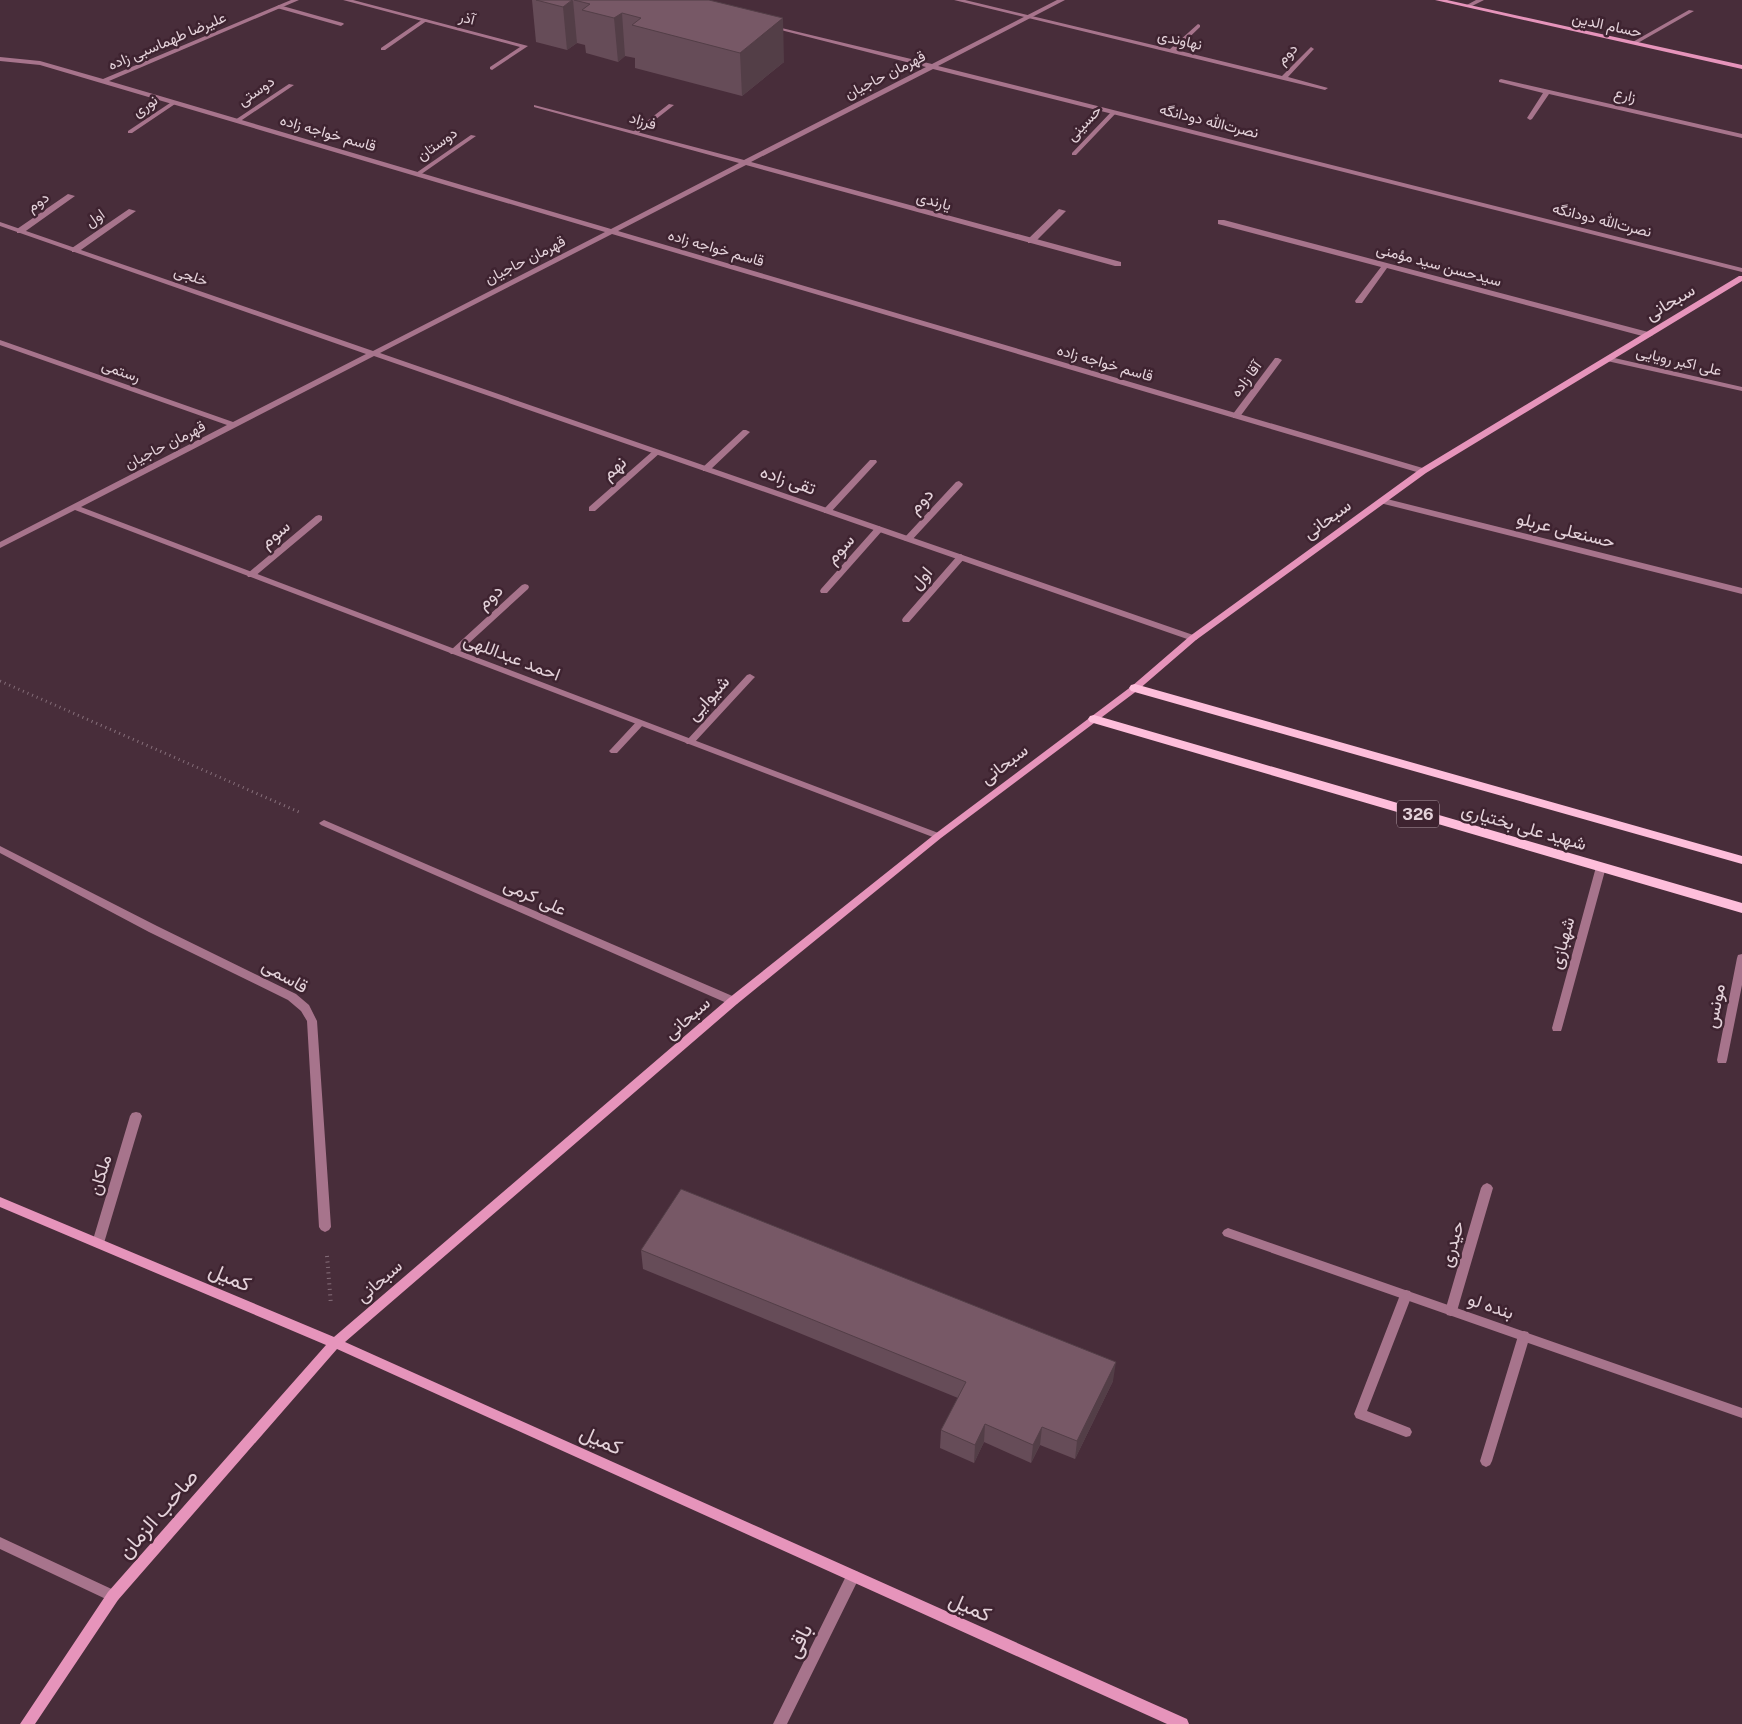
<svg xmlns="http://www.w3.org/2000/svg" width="1742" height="1724" font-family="'Public Sans',Vazirmatn,sans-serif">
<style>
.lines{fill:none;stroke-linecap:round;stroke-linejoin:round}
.path-far1{stroke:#866f7a;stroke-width:3;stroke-dasharray:1 4;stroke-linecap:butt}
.path{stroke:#866f7a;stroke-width:4;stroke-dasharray:1 4.5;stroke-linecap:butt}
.lane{fill:#a7748c;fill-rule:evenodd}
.street{fill:#a7748c;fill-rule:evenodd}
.secondary{fill:#e694bb;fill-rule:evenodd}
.primary{fill:#febedb;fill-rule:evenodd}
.wall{fill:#664c58}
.shaded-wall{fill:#533e47}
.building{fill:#775866;stroke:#533e47}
.labels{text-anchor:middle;stroke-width:5;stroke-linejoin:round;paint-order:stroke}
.far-street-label{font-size:15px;fill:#e4d2da;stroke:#3e2330}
.shield{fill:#3e2330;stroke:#b29ea7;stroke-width:1}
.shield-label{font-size:16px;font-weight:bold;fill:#e4d2da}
.street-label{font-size:18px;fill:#e4d2da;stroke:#3e2330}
.near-street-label{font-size:21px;fill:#e4d2da;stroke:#3e2330}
</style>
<rect width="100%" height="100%" fill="#482d3a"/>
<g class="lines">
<path class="path-far1" d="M0,681l299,131"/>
<path class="path" d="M327,1256l4,49"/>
<path class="lane" d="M954,0h11l205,49 28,-25 2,1v2l-24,23 106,26 29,-29 3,2 -1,1 -25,27 40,11 -3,2z
M279,5l64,18 1,1 -3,2 -64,-18 -1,-1z
M1689,10l5,1 -58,33 -5,-1z
M423,19l5,1 -43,30h-4v-2z
M1501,79l241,55v4l-193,-44 -17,25 -2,1 -3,-2 16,-25 -44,-11v-2z
M289,84l5,1 -55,37h-4v-2z
M173,101l5,1 -46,31h-4v-2z
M669,104l5,1 -37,29h-4v-2z
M1112,111l5,1 -41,43h-4v-2z
M471,135l5,1 -56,39h-4v-2z
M68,194l7,2 -52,37h-6v-4z
M129,209l7,2 -58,41h-6v-4z
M1059,209l7,2 -32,32h-6v-4z
M1218,220h6l428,113 1,2 -4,2h-3l-259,-69 -25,35h-6l-1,-2 26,-34 -163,-43z
M1275,358h3l4,2 -43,58h-6v-4z
M743,430h3l4,2 -41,39h-6v-4z
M654,450h3l4,2 -66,59h-6v-4z
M870,460h6l1,2 -47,51h-6v-4z
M959,481l4,3 -1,2 -51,55h-6l-1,-2 1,-2 51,-55z
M319,515l3,1v4l-68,57h-6l-1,-2 1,-2 68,-57z
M879,526l4,3 -1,2 -55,62h-6l-1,-2 1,-2 55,-62z
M961,554l4,3 -1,2 -55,63h-6l-1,-2 1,-2 55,-63z
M525,584l3,1 1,2 -1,2 -71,65h-6l-2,-2 2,-2 71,-65z
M750,674l5,3 -2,2 -60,65h-6l-2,-2 2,-2 60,-65z
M640,720l5,3 -2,2 -26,28h-6l-2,-2 2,-2 26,-28z
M1601,863l5,4 -44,161 -1,3h-8l-1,-3 44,-161z
M1742,954v31l-15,75 -1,3h-8l-1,-3 20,-102 1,-3z
M136,1112l4,1 2,3 -38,127 -2,3 -4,2 -4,-2 -2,-3 38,-127 2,-3z
M1487,1183l4,2 2,3 -36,123 -2,4 -4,1 -4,-1 -2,-4 36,-123 2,-3z
M1406,1290l4,1 2,4 -45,116 43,17 2,4 -2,4 -4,1 -50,-19 -2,-4 46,-119 2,-4z
M1524,1331l4,1 2,4 -38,125 -2,4 -4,2 -4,-2 -2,-4 38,-125 2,-4z
M0,1537l118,55 2,4 -2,4 -5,2 -5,-2 -108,-51z
M853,1570l5,2 2,4 -73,148h-14l75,-152z"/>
<path class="street" d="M291,0h8l-190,81 502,148 128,-66 -205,-56v-2l210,55 182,-93 -157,-40v-2l163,39 125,-64h8l-127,66 804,202v4l-809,-203 -182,93 370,100v4h-6l-369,-101 -128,66 808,238v4h-6l-808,-239 -232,119 816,283 2,2 -2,2h-6l-816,-284 -293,151 860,327 2,2 -5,3 -863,-329 -75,38v-6l227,-117 -227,-80v-5l233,82 133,-68 -366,-128v-4l373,129 232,-119 -565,-167 -40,-4v-4l40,4 63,18z
M343,0h10l175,46 -36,24 -2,-1v-2l30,-20z
M1476,0h8l-14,7 -5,-1z
M1607,357h3l132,30v4l-135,-30z
M1383,498l359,90v6l-362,-91 -1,-2z
M324,820l413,178 1,3 -1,3h-8l-408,-179 -2,-2z
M0,846l157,80 139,68 13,11 8,16 14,206 -2,3 -4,2 -4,-2 -2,-3 -12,-206 -6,-10 -13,-11 -139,-68 -149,-79z
M1228,1228l514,180v10l-518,-182 -2,-3 2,-3z"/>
<path class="secondary" d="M1435,0h12l295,65v4z
M1739,276h3v5l-316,192 -230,167 -58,50 -197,148 -204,166 -392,338 842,377 2,5h-22l-830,-375 -219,251 -83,124h-15l88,-132 218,-247 -326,-138v-10l334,140 395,-339 206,-164 197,-148 58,-50 230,-167z"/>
<path class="primary" d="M1135,684l607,172v8l-611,-173 -2,-3 2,-3z
M1094,715l648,188v10l-652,-191 -2,-3 2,-3z"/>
</g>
<path class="wall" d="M532,0h177l75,62 -42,34 -107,-28v-10l-10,-2 -7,6 -32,-9 -1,-8 -8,-2 -10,7 -31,-8z
M641,1250l472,131 -38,78 -35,-14 -9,18 -47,-21 -10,21 -34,-15 1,-18 17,-32 -315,-129z"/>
<path class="shaded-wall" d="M573,0l4,43 -10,7 -4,-43z
M622,13l3,43 -7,6 -4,-44z
M783,18l1,44 -42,34 -2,-43z
M1116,1362l-3,19 -38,78 2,-18z
M985,1424l-1,18 -10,21 1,-18z
M1042,1427l-2,18 -9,18 2,-18z"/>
<path class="building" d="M536,0h36l-9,7z
M574,0h135l74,18 -43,35 -108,-28 9,-7 -19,-5 -8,5 -32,-8 8,-6z
M681,1189l435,173 -39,79 -35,-14 -9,18 -48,-21 -10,21 -34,-15 25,-48 -325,-132z"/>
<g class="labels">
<g class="far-street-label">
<text transform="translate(467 18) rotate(14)" y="5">آذر</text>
<text transform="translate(1607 25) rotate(12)" y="5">حسام الدین</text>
<text transform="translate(1180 40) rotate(13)" y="5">نهاوندی</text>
<text transform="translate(167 41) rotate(-23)" y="5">علیرضا طهماسبی زاده</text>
<text transform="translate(1287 54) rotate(-46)" y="5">دوم</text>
<text transform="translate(885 75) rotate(-27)" y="5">قهرمان حاجیان</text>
<text transform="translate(256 91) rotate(-34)" y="5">دوستی</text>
<text transform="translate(1625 95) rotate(13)" y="5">زارع</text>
<text transform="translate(145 106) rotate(-34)" y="5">نوری</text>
<text transform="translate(643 121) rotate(16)" y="5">فرزاد</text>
<text transform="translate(1209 121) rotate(14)" y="5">نصرت‌الله دودانگه</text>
<text transform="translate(1084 123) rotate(-46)" y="5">حسینی</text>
<text transform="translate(328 133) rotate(16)" y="5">قاسم خواجه زاده</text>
<text transform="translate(437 144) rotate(-35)" y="5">دوستان</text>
<text transform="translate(934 201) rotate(15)" y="5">یارندی</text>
<text transform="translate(38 202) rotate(-34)" y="5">دوم</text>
<text transform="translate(95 218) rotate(-35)" y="5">اول</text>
<text transform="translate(1602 220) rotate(14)" y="5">نصرت‌الله دودانگه</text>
<text transform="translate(716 248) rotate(16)" y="5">قاسم خواجه زاده</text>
<text transform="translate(525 260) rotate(-27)" y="5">قهرمان حاجیان</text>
<text transform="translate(1439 265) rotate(15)" y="5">سیدحسن سید مؤمنی</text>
<text transform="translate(191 276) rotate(19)" y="5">خلجی</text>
<text transform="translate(1679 361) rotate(13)" y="5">علی اکبر رویایی</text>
<text transform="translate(1105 363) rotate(16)" y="5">قاسم خواجه زاده</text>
<text transform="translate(121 371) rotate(20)" y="5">رستمی</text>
<text transform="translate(1246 379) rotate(-53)" y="5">آقا زاده</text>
<text transform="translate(165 445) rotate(-27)" y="5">قهرمان حاجیان</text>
</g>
<rect class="shield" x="1397" y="800.5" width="42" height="27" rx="4"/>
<g class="shield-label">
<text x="1418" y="820">326</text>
</g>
<g class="street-label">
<text transform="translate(1670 302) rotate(-31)" y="6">سبحانی</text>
<text transform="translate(614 468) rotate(-41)" y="6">نهم</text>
<text transform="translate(788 480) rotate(19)" y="6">تقی زاده</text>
<text transform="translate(921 501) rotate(-47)" y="6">دوم</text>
<text transform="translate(1327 519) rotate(-36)" y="6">سبحانی</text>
<text transform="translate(1566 530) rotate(14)" y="6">حسنعلی عربلو</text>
<text transform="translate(275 534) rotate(-40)" y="6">سوم</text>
<text transform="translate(840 549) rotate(-48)" y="6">سوم</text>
<text transform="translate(921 578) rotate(-49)" y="6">اول</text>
<text transform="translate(490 597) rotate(-42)" y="6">دوم</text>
<text transform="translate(512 657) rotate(21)" y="6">احمد عبداللهی</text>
<text transform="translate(708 698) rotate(-48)" y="6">شیوایی</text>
<text transform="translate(1004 764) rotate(-37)" y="6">سبحانی</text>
<text transform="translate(1524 827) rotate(16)" y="6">شهید علی بختیاری</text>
<text transform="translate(535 897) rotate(24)" y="6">علی کرمی</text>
<text transform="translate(1562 943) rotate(-75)" y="6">شهبازی</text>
<text transform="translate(285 976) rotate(30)" y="6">قاسمی</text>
<text transform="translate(1715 1006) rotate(-79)" y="6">مونس</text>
<text transform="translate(687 1018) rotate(-41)" y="6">سبحانی</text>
<text transform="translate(100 1175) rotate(-73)" y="6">ملکان</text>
<text transform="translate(1452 1244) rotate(-74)" y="6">حیدری</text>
<text transform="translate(379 1281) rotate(-41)" y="6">سبحانی</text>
<text transform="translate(1491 1306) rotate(19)" y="6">بنده لو</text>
</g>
<g class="near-street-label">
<text transform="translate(230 1277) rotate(23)" y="7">کمیل</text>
<text transform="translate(601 1440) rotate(24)" y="7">کمیل</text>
<text transform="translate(158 1514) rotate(-49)" y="7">صاحب الزمان</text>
<text transform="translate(970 1607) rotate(24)" y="7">کمیل</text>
<text transform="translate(799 1641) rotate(-64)" y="7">باقی</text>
</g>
</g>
</svg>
